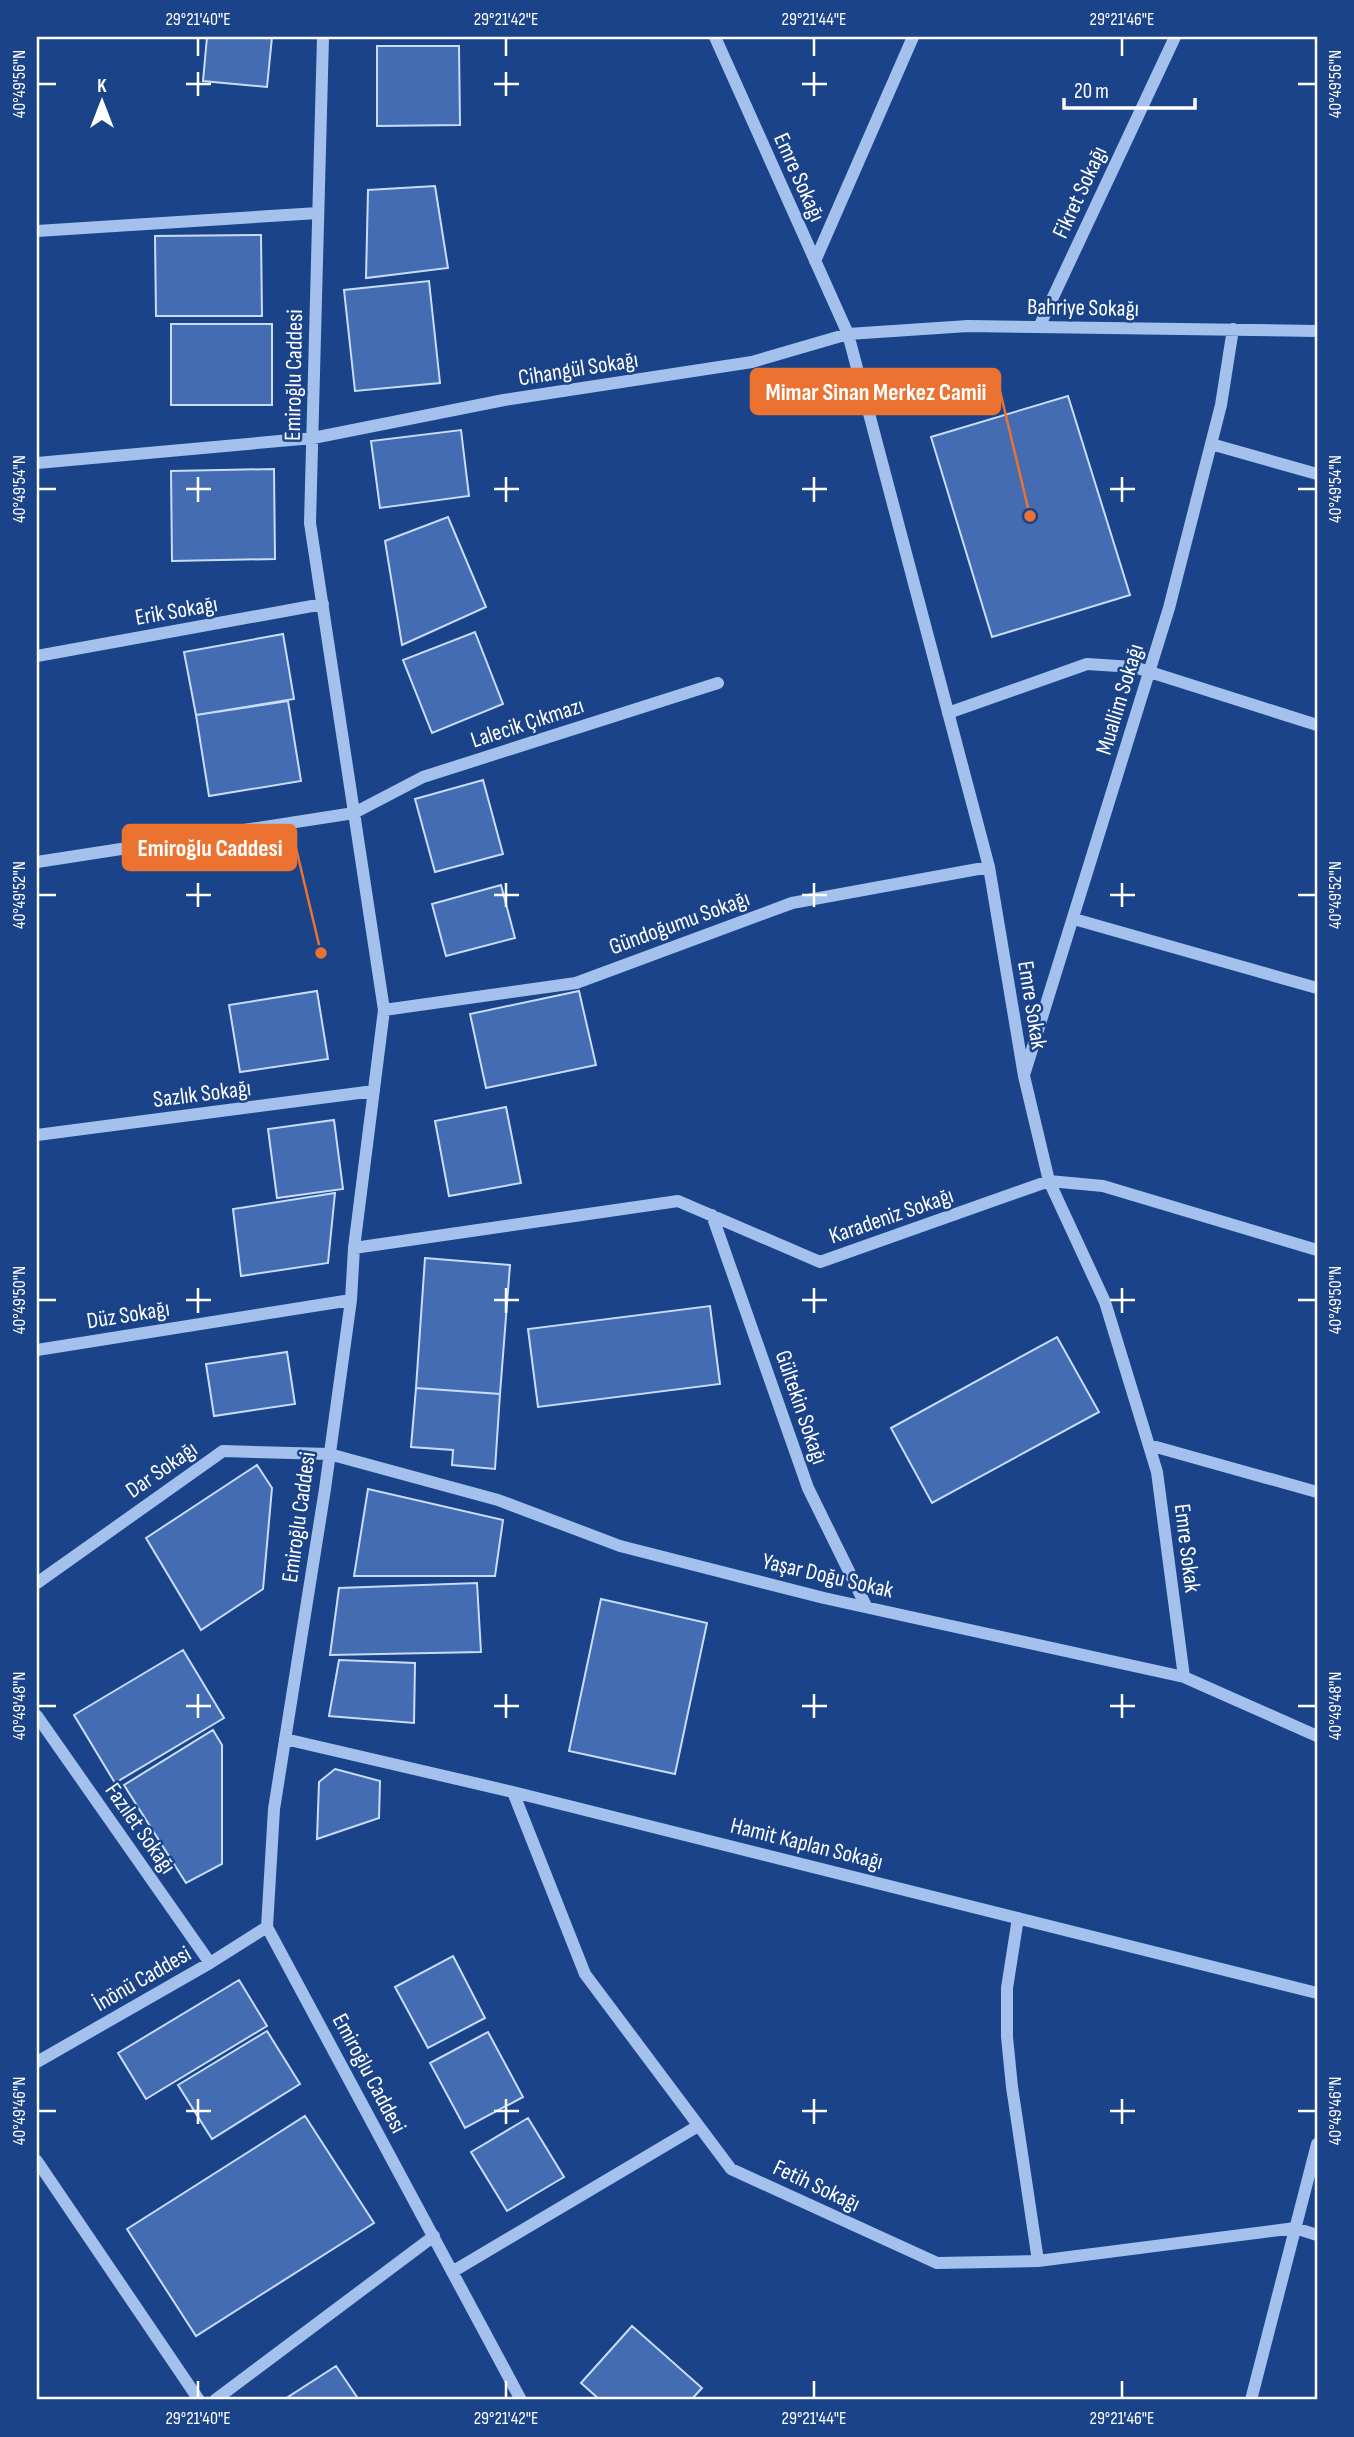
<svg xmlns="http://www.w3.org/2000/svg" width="1354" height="2437" font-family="'Sofia Sans Condensed',sans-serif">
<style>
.building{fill:#436cb2;stroke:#c9dcf9;stroke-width:2}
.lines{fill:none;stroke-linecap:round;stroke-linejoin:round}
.minor{stroke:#a4c0ed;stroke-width:12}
.ticks{fill:none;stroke:#fff;stroke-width:2.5}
.labels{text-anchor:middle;stroke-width:5;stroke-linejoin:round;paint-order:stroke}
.street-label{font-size:23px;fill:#fff;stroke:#1a4389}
.leader{fill:none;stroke:#eb7230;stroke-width:2.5}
.callout-dot{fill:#eb7230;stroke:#1a4389;stroke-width:2.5}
.callout{fill:#eb7230;stroke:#eb7230;stroke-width:2.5}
.callout-label{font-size:24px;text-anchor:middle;font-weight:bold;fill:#fff}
.neatline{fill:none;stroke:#fff;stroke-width:2.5}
.ticks-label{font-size:18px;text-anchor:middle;fill:#fff}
</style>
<rect width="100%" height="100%" fill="#1a4389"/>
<path class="building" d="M207,37h65l-5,50 -64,-6z
M377,46h82l1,79 -83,1z
M435,186l13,82 -82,10 2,-88z
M261,235l1,81h-106l-1,-80z
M429,281l11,102 -85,8 -11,-101z
M171,324h101v81h-101z
M1068,396l62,199 -138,42 -61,-200z
M461,430l8,66 -89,12 -9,-67z
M274,469l1,90 -103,2 -1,-90z
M448,517l38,90 -84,38 -17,-104z
M475,632l28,72 -71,29 -29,-73z
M283,634l11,65 -98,16 -12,-63z
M288,701l13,80 -92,15 -13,-81z
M483,780l20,74 -68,18 -20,-73z
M501,885l14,53 -69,18 -14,-52z
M317,991l11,68 -88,13 -11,-67z
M579,991l17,74 -110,23 -16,-74z
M506,1107l15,76 -72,13 -14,-75z
M334,1120l9,69 -66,9 -9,-69z
M335,1193l-7,70 -87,13 -8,-67z
M425,1258l85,7 -10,129 -84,-6z
M710,1306l10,78 -182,23 -10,-78z
M1057,1337l42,75 -167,91 -41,-75z
M287,1352l8,52 -81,12 -8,-52z
M416,1388l84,6 -5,75 -43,-4 1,-15 -42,-3z
M257,1465l15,23 -9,101 -62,41 -55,-92z
M368,1489l135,31 -8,56h-141z
M477,1583l4,69 -151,3 9,-67z
M601,1599l106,24 -32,151 -106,-23z
M183,1650l41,68 -109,65 -41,-68z
M339,1660l76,3 -1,60 -85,-7z
M213,1730l9,15v119l-36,19 -62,-98z
M335,1769l45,12 -1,37 -62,21 2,-57z
M453,1956l32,62 -57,30 -33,-61z
M239,1980l28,46 -121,73 -28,-46z
M267,2031l33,53 -88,55 -34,-54z
M488,2032l35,65 -58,31 -35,-65z
M305,2116l69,107 -178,113 -69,-107z
M528,2118l36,59 -57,34 -36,-59z
M632,2326l70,62 -11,12h-91l-19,-17z
M336,2366l23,34h-73l-1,-1z"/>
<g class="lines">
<path class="minor" d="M323,37l-13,486 74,487 -30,238 -3,52 -26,189 -51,320 -7,118 254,473
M715,37l133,297 141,533 35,209 25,105 56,121 52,170 27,205
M37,231l281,-18
M815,261l98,-224
M1039,327l136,-290
M1211,444l106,30
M37,463l276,-25 191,-38 248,-38 96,-28 120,-8 349,5
M37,656l286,-52
M948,713l139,-49 47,3 183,58
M37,862l317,-49 69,-36 295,-94
M1074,919l243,69
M384,1010l192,-27 216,-80 197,-36
M1025,1072l144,-464 52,-203 12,-76
M37,1135l337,-44
M712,1215l96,273 58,118
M354,1248l324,-47 142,61 229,-81 54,5 214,64
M37,1350l314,-50
M1149,1445l168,47
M37,1583l186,-132 106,3 169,46 122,46 204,52 360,79 133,59
M37,1716l173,247
M285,1739l228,53 804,201
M513,1792l72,182 146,195 206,94 101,-2 257,-33 22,7
M1018,1918l-11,70v49l5,50 26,174
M37,2062l173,-99 57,-36
M37,2161l162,239
M452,2272l246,-146
M215,2400l219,-164
M1251,2400l66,-256"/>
</g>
<path class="ticks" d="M198,38v18M506,38v18M814,38v18M1122,38v18M198,72v24M506,72v24M814,72v24M38,84h18M186,84h25M494,84h25M802,84h25M1298,84h18M198,477v25M506,477v25M814,477v25M1122,477v25M38,489h18M186,489h25M494,489h25M802,489h25M1110,489h25M1298,489h18M198,883v24M506,883v24M814,883v24M1122,883v24M38,895h18M186,895h25M494,895h25M802,895h25M1110,895h25M1298,895h18M198,1288v25M506,1288v25M814,1288v25M1122,1288v25M38,1300h18M186,1300h25M494,1300h25M802,1300h25M1110,1300h25M1298,1300h18M198,1694v24M506,1694v24M814,1694v24M1122,1694v24M38,1706h18M186,1706h25M494,1706h25M802,1706h25M1110,1706h25M1298,1706h18M198,2099v25M506,2099v25M814,2099v25M1122,2099v25M38,2111h18M186,2111h25M494,2111h25M802,2111h25M1110,2111h25M1298,2111h18M198,2381v17M506,2381v17M814,2381v17M1122,2381v17"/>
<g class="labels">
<g class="street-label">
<text transform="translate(800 177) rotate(66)" y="8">Emre Sokağı</text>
<text transform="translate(1079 192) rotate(-65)" y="8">Fikret Sokağı</text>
<text transform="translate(1083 307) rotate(1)" y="8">Bahriye Sokağı</text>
<text transform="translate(578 368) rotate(-9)" y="8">Cihangül Sokağı</text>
<text transform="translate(293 375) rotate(-89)" y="8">Emiroğlu Caddesi</text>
<text transform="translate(176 610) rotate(-10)" y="8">Erik Sokağı</text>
<text transform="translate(1119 699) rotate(-73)" y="8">Muallim Sokağı</text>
<text transform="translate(527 722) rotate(-18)" y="8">Lalecik Çıkmazı</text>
<text transform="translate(679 922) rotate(-20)" y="8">Gündoğumu Sokağı</text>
<text transform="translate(1033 1005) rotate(81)" y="8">Emre Sokak</text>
<text transform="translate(202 1093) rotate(-7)" y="8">Sazlık Sokağı</text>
<text transform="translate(891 1215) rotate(-19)" y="8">Karadeniz Sokağı</text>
<text transform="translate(128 1314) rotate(-9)" y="8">Düz Sokağı</text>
<text transform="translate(802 1407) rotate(71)" y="8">Gültekin Sokağı</text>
<text transform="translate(161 1469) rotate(-35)" y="8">Dar Sokağı</text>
<text transform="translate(298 1517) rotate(-82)" y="8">Emiroğlu Caddesi</text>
<text transform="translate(1188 1548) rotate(83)" y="8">Emre Sokak</text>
<text transform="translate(828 1575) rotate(13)" y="8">Yaşar Doğu Sokak</text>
<text transform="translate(141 1828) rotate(55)" y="8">Fazılet Sokağı</text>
<text transform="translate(807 1843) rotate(14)" y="8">Hamit Kaplan Sokağı</text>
<text transform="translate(142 1978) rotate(-30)" y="8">İnönü Caddesi</text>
<text transform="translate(370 2073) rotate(62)" y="8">Emiroğlu Caddesi</text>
<text transform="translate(817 2185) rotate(25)" y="8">Fetih Sokağı</text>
</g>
</g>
<path class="leader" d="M1030 516L1000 391M321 953L296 848"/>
<g class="callout-dot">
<circle cx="1030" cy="516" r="7"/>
<circle cx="321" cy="953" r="7"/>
</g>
<g class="callout">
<rect x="751" y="369" width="249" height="45" rx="7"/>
<rect x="123" y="825" width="173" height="45" rx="7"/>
</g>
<g class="callout-label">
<text x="876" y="400">Mimar Sinan Merkez Camii</text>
<text x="210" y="856">Emiroğlu Caddesi</text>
</g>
<rect width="1354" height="2437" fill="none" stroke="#1a4389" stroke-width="77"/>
<g transform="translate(102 102)" stroke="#1a4389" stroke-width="5" paint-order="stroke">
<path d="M0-5L12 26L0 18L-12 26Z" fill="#ffffff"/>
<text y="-10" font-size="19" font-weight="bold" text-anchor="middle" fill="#ffffff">K</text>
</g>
<path d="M1064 98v10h131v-10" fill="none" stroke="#ffffff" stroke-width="3.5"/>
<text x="1074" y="98" font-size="21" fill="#ffffff" stroke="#1a4389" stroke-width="5" paint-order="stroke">20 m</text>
<rect x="38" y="38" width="1278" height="2360" class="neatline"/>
<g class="ticks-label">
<text x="198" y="25">29°21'40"E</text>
<text x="506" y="25">29°21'42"E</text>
<text x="814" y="25">29°21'44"E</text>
<text x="1122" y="25">29°21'46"E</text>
<text transform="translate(19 84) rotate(-90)" y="6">40°49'56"N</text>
<text transform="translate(1335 84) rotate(-90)" y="6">40°49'56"N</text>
<text transform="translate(19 489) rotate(-90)" y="6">40°49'54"N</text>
<text transform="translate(1335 489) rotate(-90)" y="6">40°49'54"N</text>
<text transform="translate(19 895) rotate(-90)" y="6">40°49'52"N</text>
<text transform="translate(1335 895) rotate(-90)" y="6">40°49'52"N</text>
<text transform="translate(19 1300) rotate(-90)" y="6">40°49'50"N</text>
<text transform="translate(1335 1300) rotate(-90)" y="6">40°49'50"N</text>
<text transform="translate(19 1706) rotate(-90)" y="6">40°49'48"N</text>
<text transform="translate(1335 1706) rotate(-90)" y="6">40°49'48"N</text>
<text transform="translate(19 2111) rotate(-90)" y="6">40°49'46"N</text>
<text transform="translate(1335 2111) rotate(-90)" y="6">40°49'46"N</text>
<text x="198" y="2424">29°21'40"E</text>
<text x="506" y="2424">29°21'42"E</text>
<text x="814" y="2424">29°21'44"E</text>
<text x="1122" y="2424">29°21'46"E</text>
</g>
</svg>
